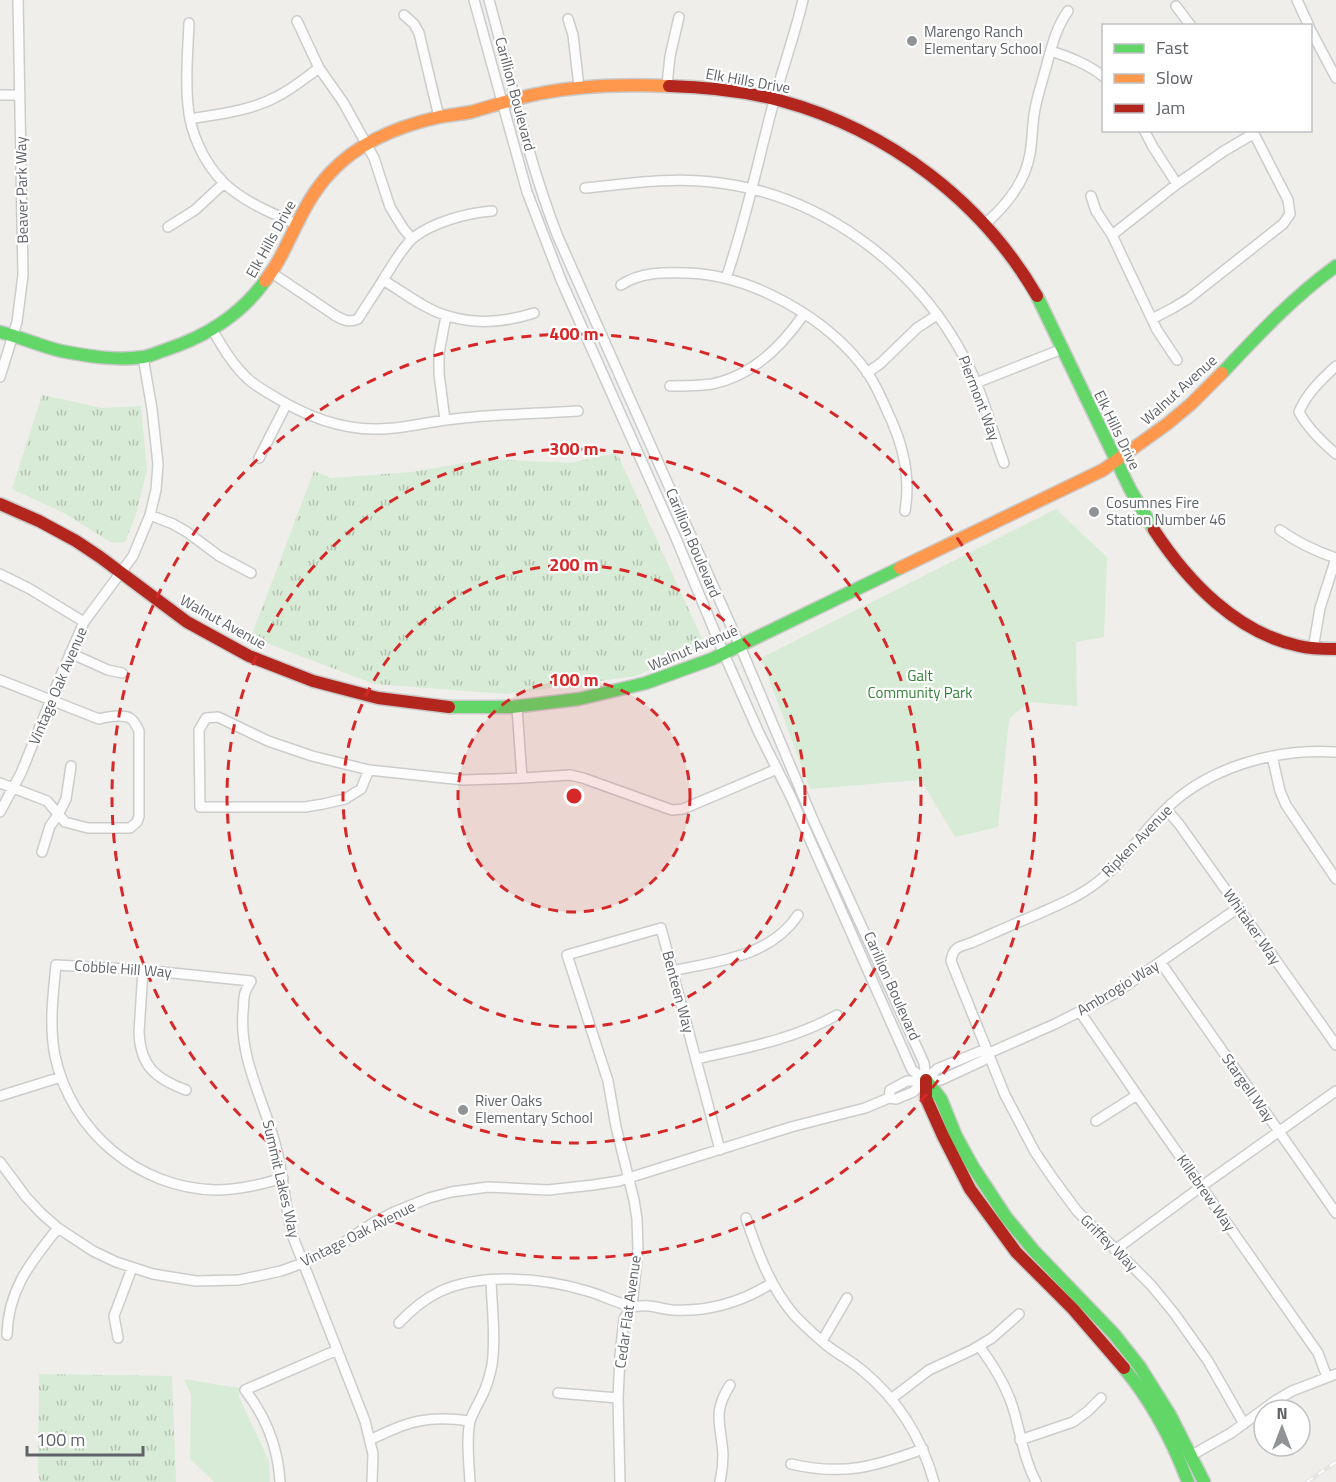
<svg xmlns="http://www.w3.org/2000/svg" width="1336" height="1482" font-family="'Titillium Web',sans-serif">
<style>
.grass{fill:url(#grass-tufts)}
.green{fill:#d8ebd6}
.lines{fill:none;stroke-linecap:round;stroke-linejoin:round}
.street-casing{stroke:#cbcccc;stroke-width:12}
.fast-casing{stroke:#cacacb;stroke-width:15}
.slow-casing{stroke:#cacacb;stroke-width:15}
.jam-casing{stroke:#cacacb;stroke-width:15}
.street{stroke:#fdfcfc;stroke-width:9}
.fast{stroke:#63d668;stroke-width:12}
.slow{stroke:#ff974d;stroke-width:12}
.jam{stroke:#b3261e;stroke-width:12}
.rail-casing{stroke:#e4e4e4;stroke-width:4.5}
.rail{stroke:#fff;stroke-width:2;stroke-dasharray:7;stroke-linecap:butt}
.ring{fill:none;stroke:#d62828;stroke-width:3;stroke-dasharray:10 8}
.poi-dot{fill:#919496;stroke:#fff;stroke-width:2}
.labels{text-anchor:middle;stroke-width:4.5;stroke-linejoin:round;paint-order:stroke}
.poi-label{font-size:15px;fill:#5f6368;stroke:#fff;text-anchor:start}
.street-label{font-size:15px;fill:#5f6368;stroke:#fff}
.park-label{font-size:15px;fill:#348238;stroke:#fff}
.centre{fill:#d62828;stroke:#fff;stroke-width:3}
.ring-label{font-size:18px;text-anchor:middle;font-weight:bold;fill:#d62828;stroke:#fff;stroke-width:4.5;stroke-linejoin:round;paint-order:stroke}
</style>
<defs>
<pattern id="grass-tufts" width="24" height="20" patternUnits="userSpaceOnUse" patternTransform="scale(1.5)"><rect width="24" height="20" fill="#d8ebd6"/><path d="M3 7l-1-3M5 7V3M7 7l1-3M15 17l-1-3M17 17v-4M19 17l1-3" fill="none" stroke="#b2c2b1"/></pattern>
</defs>
<rect width="100%" height="100%" fill="#efeeea"/>
<path class="grass" d="M42,395l61,13 38,-2 6,64 -11,45 -11,27 -13,1 -48,-30 -52,-24z
M617,453l88,192 -69,31 -129,18 -133,-10 -123,-47 63,-166 17,7 81,-6 75,-13 83,4z
M39,1374l133,2 4,106h-136l-2,-10z"/>
<path class="green" d="M1056,509l51,48 -3,80 -28,5 1,64 -48,-4 -20,17 -11,108 -43,10 -34,-57 -111,9 -49,-131z
M184,1379l55,9v9l30,64 1,21h-56l-24,-23 1,-64z"/>
<g class="lines">
<g class="street-casing">
<path id="street" d="M474,0l53,192 34,88 114,256 49,118 35,79 32,64 121,273 14,10
M489,0c22,79 39,161 69,237l182,409 74,176 110,241 2,17
M1297,0l12,26
M1176,6l15,20
M404,15l10,9 5,9 20,84
M568,19l5,16 6,52
M297,21l22,47 24,34 31,56 16,49 13,21 9,11
M189,23c-1,27 -4,55 -1,82 2,28 16,58 36,78 20,19 48,30 72,41
M1310,29l26,49
M1051,51c18,6 37,13 53,26
M667,85l3,-29 9,-39
M0,95h20
M190,119c28,-5 60,-8 86,-22 15,-7 29,-19 43,-29
M1144,130l9,17 24,37
M585,188c42,-4 85,-11 127,-6 106,11 202,81 252,175 18,33 27,71 40,106
M1091,196l5,15 16,24 45,95 20,30
M985,224c16,-14 30,-29 39,-50 9,-21 7,-37 10,-59 2,-15 7,-29 11,-44 6,-21 10,-42 23,-60
M168,227l27,-17 29,-27
M1112,235l65,-51 47,-33 29,-17
M272,273l64,43c8,4 13,7 22,3 8,-13 17,-26 25,-39 9,-14 18,-31 30,-42 20,-16 54,-25 79,-27
M726,278c20,-57 32,-118 48,-177 9,-34 21,-67 29,-101
M383,280c20,12 43,30 65,36 29,9 58,6 86,-3
M621,285c19,-13 44,-13 66,-12 66,2 142,46 180,99 9,13 15,27 21,41 15,31 23,64 17,98
M1152,319l21,-11 15,-9 95,-75 7,-10 -2,-14 -36,-70
M213,331c10,17 20,34 35,48 7,6 15,11 22,15 33,21 69,36 108,35 23,0 45,-6 68,-9 44,-6 88,-6 132,-9
M1336,366c-14,13 -30,28 -37,46 9,17 23,30 37,42
M867,373l14,-10 36,-35 20,-13
M0,377l17,-55 6,-47 -5,-275
M976,383l86,-34
M670,386c14,0 28,0 42,-2 41,-8 70,-38 92,-70
M445,420l-6,-46v-21l7,-37
M259,458l27,-53
M150,515l23,9 14,8 32,24 32,17
M1280,530c18,13 35,21 56,28
M0,574l30,15 54,33
M1313,649l7,-41 16,-50
M70,653l38,17 14,3
M0,680l99,39c8,-2 22,-5 31,-1 4,2 7,9 9,13v85l-2,6 -7,6h-42l-23,-6 -18,-21 -47,-18
M1272,756l8,35 6,14 50,74
M369,770l-8,19 -16,10 -22,5 -18,3h-105l-1,-77 7,-12 12,-1 50,24 44,15 57,14 94,10 59,-2 -5,-70
M522,778l48,-3 13,3 89,32 11,-1 94,-40
M1166,809l13,15 157,221
M0,812l21,-39 40,-98 23,-53 49,-66 17,-41 6,-25 2,-26 -6,-55 -9,-52
M42,852l8,-26 8,-11 8,-16 5,-33
M1161,963l175,250
M143,970l-4,62c1,34 17,47 47,58
M672,971c46,-10 98,-14 126,-56
M1080,1012l57,83 181,258 9,24
M696,1059c49,-11 96,-19 141,-44
M0,1096l61,-19
M889,1098l1,-8 17,-9 34,-1 43,-20 5,-7 66,-29 59,-30 124,-86
M1096,1121l41,-26
M0,1162l26,35 15,16 17,15 35,23 23,11 37,12 43,7 43,-1 42,-9 22,-8 37,-18 33,-22 21,-11 35,-14 22,-6 37,-5 60,3 45,-5 26,-4 172,-54 74,-19 24,-10 7,1 17,-7 24,-23 44,-18 8,2
M283,1178c-23,7 -44,12 -68,12 -77,-2 -144,-59 -160,-134 -6,-30 -2,-61 1,-91l87,5 108,11c-2,4 -5,8 -6,12 -2,6 -1,13 -2,19 -4,49 23,92 34,139 7,28 8,58 16,86l72,184 8,33 -1,28
M746,1218c12,35 24,69 49,98 12,12 24,24 38,34 10,7 21,13 30,21 35,29 59,68 71,111
M1115,1250l87,-64 134,-95
M399,1323c12,-13 24,-23 40,-31 42,-20 105,-14 148,-1 15,4 29,12 44,15 6,1 12,-1 18,0 8,1 15,3 23,4 36,2 70,-8 100,-27
M7,1335c1,-46 24,-73 51,-107
M118,1338l-4,-22 18,-48
M822,1341l25,-43
M979,1346c15,20 28,41 35,65 7,25 10,48 22,71
M558,1393l60,5
M891,1399l38,-29 43,-20 20,-12 27,-24
M1244,1424l-36,-63 -34,-48 -23,-28 -74,-74 -25,-34 -17,-25 -30,-57 -54,-134c2,-14 8,-14 20,-18 23,-10 45,-20 67,-29 20,-9 40,-17 57,-30 27,-20 45,-49 69,-73 43,-44 112,-63 172,-59
M370,1440c38,-19 58,-25 100,-19
M1020,1440l53,-18 15,-11 13,-13
M1192,1455l39,-22 44,-32 17,-10 44,-17
M791,1464c52,12 83,3 132,-15
M280,1482c-2,-35 -13,-64 -35,-92l92,-40
M470,1482c-1,-19 -4,-42 0,-61 3,-9 8,-17 12,-25 5,-10 8,-21 10,-31 4,-27 0,-57 -1,-84
M620,1482l-2,-84 2,-42 4,-37 8,-13 6,-57 -1,-30 -3,-19 -18,-73 -8,-46 -41,-126 94,-27 59,222
M720,1482c2,-9 3,-19 3,-28 -2,-30 -11,-41 7,-69"/>
</g>
<g class="fast-casing">
<path id="fast" d="M1037,296l93,193 24,41
M0,332c21,5 40,14 61,19 26,5 55,10 82,6 8,-1 15,-5 22,-7 40,-13 75,-34 100,-69
M1222,373c37,-39 70,-75 114,-107
M449,707h63l67,-8 67,-16 66,-24 188,-91
M926,1080l15,19 15,37 17,31 33,50 29,35 79,82 26,33 30,48 34,67
M1124,1368c27,33 49,74 64,114"/>
</g>
<g class="slow-casing">
<path id="slow" d="M265,281c6,-8 12,-17 17,-27 15,-29 26,-58 49,-82 28,-30 68,-46 108,-55 11,-2 21,-3 32,-5 22,-6 44,-14 66,-18 43,-9 88,-10 132,-8
M900,568l203,-98 64,-46 24,-20 31,-31"/>
</g>
<g class="jam-casing">
<path id="jam" d="M669,86c38,1 76,5 113,15 106,29 200,100 255,195
M0,504l39,17 37,20 24,16 87,65 62,34 64,25 65,17 71,9
M1154,530c34,52 83,103 145,116 12,3 25,3 37,3
M926,1080v18l17,38 27,53 46,63 57,57 51,59"/>
</g>
<use href="#street" class="street"/>
<use href="#fast" class="fast"/>
<use href="#slow" class="slow"/>
<use href="#jam" class="jam"/>
<g class="rail-casing">
<path id="rail" d="M1307,1482l29,-20"/>
</g>
<use href="#rail" class="rail"/>
</g>
<circle cx="574" cy="796" r="116" fill="#d62828" fill-opacity=".12"/>
<g class="ring">
<circle cx="574" cy="796" r="116"/>
<circle cx="574" cy="796" r="231"/>
<circle cx="574" cy="796" r="347"/>
<circle cx="574" cy="796" r="462"/>
</g>
<g class="poi-dot">
<circle cx="912" cy="41" r="6"/>
<circle cx="1094" cy="512" r="6"/>
<circle cx="463" cy="1110" r="6"/>
</g>
<g class="labels">
<g class="poi-label">
<text x="924" y="37">Marengo Ranch<tspan x="924" dy="17">Elementary School</tspan></text>
<text x="1106" y="508">Cosumnes Fire<tspan x="1106" dy="17">Station Number 46</tspan></text>
<text x="475" y="1106">River Oaks<tspan x="475" dy="17">Elementary School</tspan></text>
</g>
<g class="street-label">
<text transform="translate(748 81) rotate(10)" y="5">Elk Hills Drive</text>
<text transform="translate(515 94) rotate(75)" y="5">Carillion Boulevard</text>
<text transform="translate(22 190) rotate(-91)" y="5">Beaver Park Way</text>
<text transform="translate(271 239) rotate(-61)" y="5">Elk Hills Drive</text>
<text transform="translate(1179 390) rotate(-42)" y="5">Walnut Avenue</text>
<text transform="translate(979 398) rotate(69)" y="5">Piermont Way</text>
<text transform="translate(1117 430) rotate(64)" y="5">Elk Hills Drive</text>
<text transform="translate(693 543) rotate(67)" y="5">Carillion Boulevard</text>
<text transform="translate(223 622) rotate(29)" y="5">Walnut Avenue</text>
<text transform="translate(693 648) rotate(-23)" y="5">Walnut Avenue</text>
<text transform="translate(58 686) rotate(-67)" y="5">Vintage Oak Avenue</text>
<text transform="translate(1137 841) rotate(-46)" y="5">Ripken Avenue</text>
<text transform="translate(1252 927) rotate(55)" y="5">Whitaker Way</text>
<text transform="translate(123 969) rotate(4)" y="5">Cobble Hill Way</text>
<text transform="translate(892 986) rotate(66)" y="5">Carillion Boulevard</text>
<text transform="translate(1118 988) rotate(-31)" y="5">Ambrogio Way</text>
<text transform="translate(678 992) rotate(75)" y="5">Benteen Way</text>
<text transform="translate(1248 1088) rotate(55)" y="5">Stargell Way</text>
<text transform="translate(281 1179) rotate(77)" y="5">Summit Lakes Way</text>
<text transform="translate(1206 1193) rotate(55)" y="5">Killebrew Way</text>
<text transform="translate(358 1234) rotate(-27)" y="5">Vintage Oak Avenue</text>
<text transform="translate(1109 1243) rotate(45)" y="5">Griffey Way</text>
<text transform="translate(628 1312) rotate(-82)" y="5">Cedar Flat Avenue</text>
</g>
<g class="park-label">
<text x="920" y="681">Galt<tspan x="920" dy="17">Community Park</tspan></text>
</g>
</g>
<circle cx="574" cy="796" r="9" class="centre"/>
<g class="ring-label">
<text x="574" y="340">400 m</text>
<text x="574" y="455">300 m</text>
<text x="574" y="571">200 m</text>
<text x="574" y="686">100 m</text>
</g>
<rect x="1102" y="24" width="210" height="108" fill="#ffffff" stroke="#bfc1c3" stroke-width="1.5"/>
<rect x="1114" y="44" width="30" height="9" fill="#63d668" stroke="#bfc1c3" stroke-width="1.5"/>
<text x="1156" y="54" font-size="18" fill="#5f6368">Fast</text>
<rect x="1114" y="74" width="30" height="9" fill="#ff974d" stroke="#bfc1c3" stroke-width="1.5"/>
<text x="1156" y="84" font-size="18" fill="#5f6368">Slow</text>
<rect x="1114" y="104" width="30" height="9" fill="#b3261e" stroke="#bfc1c3" stroke-width="1.5"/>
<text x="1156" y="114" font-size="18" fill="#5f6368">Jam</text>
<g transform="translate(1282 1428)"><circle r="28" fill="#ffffff" stroke="#bfc1c3" stroke-width="1.5"/>
<path d="M0-4.5L10 22L0 15L-10 22Z" fill="#919496"/>
<text y="-9" font-size="16" font-weight="bold" text-anchor="middle" fill="#5f6368">N</text>
</g>
<path d="M27 1446v9h116v-9" fill="none" stroke="#5f6368" stroke-width="3"/>
<text x="36" y="1446" font-size="18" fill="#5f6368" stroke="#ffffff" stroke-width="4.5" paint-order="stroke">100 m</text>
</svg>
